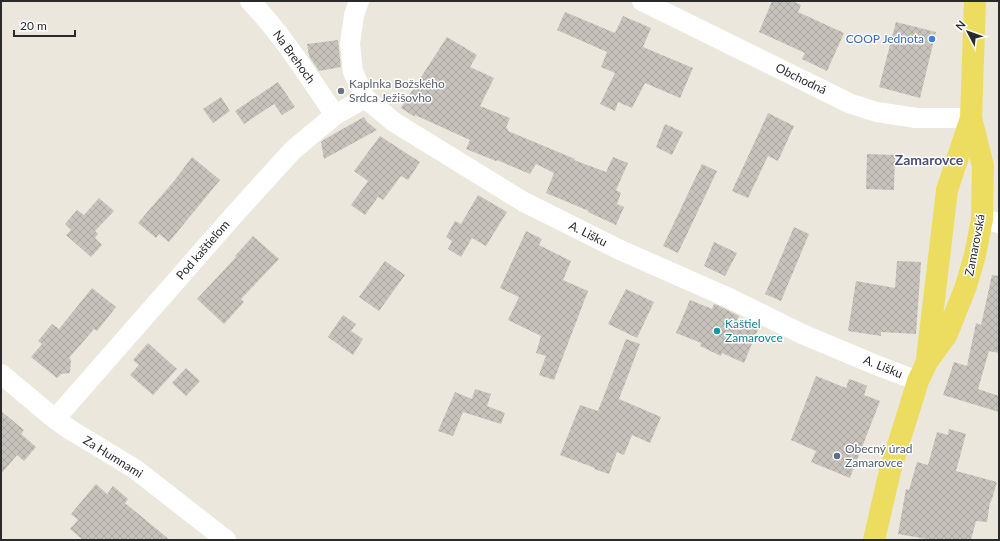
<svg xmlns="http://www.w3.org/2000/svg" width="1000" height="541" font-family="Lato,sans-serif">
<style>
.building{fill:url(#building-cross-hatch)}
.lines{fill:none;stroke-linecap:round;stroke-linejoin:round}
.minor{stroke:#fff;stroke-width:20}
.major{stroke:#ecdd61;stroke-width:22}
.shop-dot{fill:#3f7fe0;stroke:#fff;stroke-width:1.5}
.worship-dot{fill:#6b7280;stroke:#fff;stroke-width:1.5}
.culture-dot{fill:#0f9aa8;stroke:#fff;stroke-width:1.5}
.service-dot{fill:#5c6f8a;stroke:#fff;stroke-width:1.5}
.labels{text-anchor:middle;stroke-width:3;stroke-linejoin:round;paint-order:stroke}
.shop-label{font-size:12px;fill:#366cbe;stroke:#fff;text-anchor:end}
.street-label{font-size:12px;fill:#2a2a2a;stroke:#fff}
.worship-label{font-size:12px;fill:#5b616d;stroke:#fff;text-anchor:start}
.culture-label{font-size:12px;fill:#0d838f;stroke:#fff;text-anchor:start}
.service-label{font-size:12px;fill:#4e5e75;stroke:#fff;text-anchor:start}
.quarter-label{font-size:14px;font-weight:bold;fill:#4c4e79;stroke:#fff}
</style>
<defs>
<pattern id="building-cross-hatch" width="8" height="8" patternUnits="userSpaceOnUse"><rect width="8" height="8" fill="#c7c3bc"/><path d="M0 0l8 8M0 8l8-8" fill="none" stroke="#aba8a2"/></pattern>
</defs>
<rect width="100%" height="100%" fill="#ebe7dc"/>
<path class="building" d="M772,1h20l9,4 -3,7 46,21 -17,38 -25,-12 3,-6 -46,-21z
M565,12l50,21 8,-17 28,12 -8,19 50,21 -13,30 -35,-15 -13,25 -14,-6 -3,9 -15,-7 15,-31 -14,-6 6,-15 -50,-22z
M896,22l40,10 -16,66 -41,-11z
M447,37l30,18 -7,12 24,11 -14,28 30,12 -4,10 2,1v2l67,28 -1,1 32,12 7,-15 15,6 -12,27 5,3 -4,11 7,3 -8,18 -28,-13 1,-1 -43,-18 8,-20 -18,-9 -6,10 -33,-14 -1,1 -30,-12 4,-9 -55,-25v2l-14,-9z
M338,40l3,27 -22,4 -10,-15 -2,-12z
M278,82l17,25 -13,8 -8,-11 -30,20 -9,-13z
M221,97l9,14 -17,12 -10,-14z
M768,113l26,13 -16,35 -10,-5 -20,42 -16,-7z
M364,117l3,5 10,8 -53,29 -3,-17 4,-3z
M665,124l18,8 -11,23 -16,-8z
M380,136l40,26 -12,18 -7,-4 -18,24 -5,-3 -13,18 -14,-10 17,-24 -14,-10z
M867,154l28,1 -1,35 -28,-1z
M192,157l28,23 -51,62 -10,-8 -3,4 -18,-15 36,-42z
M702,164l15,7 -39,82 -15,-7z
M478,195l29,17 -21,34 -14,-8 -11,19 -13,-8 4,-8 -6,-4 9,-16 6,3z
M99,198l15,13 -19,20 3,3 -3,4 7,7 -11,12 -25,-22 5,-5 -6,-6 12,-14 7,5z
M794,227l15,7 -28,67 -16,-7z
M526,231l16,8 -3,6 32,16 -8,19 25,11 -34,89 -15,-5 7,-19 -10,-3 5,-17 -33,-16 11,-23 -19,-9z
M253,236l26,23 -38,40 3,3 -20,22 -27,-25 39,-42 -1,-1z
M714,242l23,11 -12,23 -21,-10z
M385,261l20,14 -26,36 -20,-14z
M897,261l24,1 -5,72 -35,-2v4l-33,-5 8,-50 39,7z
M992,275l7,1v77l-10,-2 -11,38 21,7v16l-56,-17 11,-33 13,4 9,-43 5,2z
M92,288l24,19 -19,24 -3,-2 -25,29 2,2 -1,13 -9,1 -4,4 -26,-21 11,-13 -4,-3 14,-17 7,5z
M626,289l28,13 -17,36 -29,-14z
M690,300l22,9 2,-5 3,1 22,11 -2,4 21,9 -14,34 -22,-10 -1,3 -21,-10 1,-3 -25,-10z
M343,315l13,9 -5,7 12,8 -10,16 -25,-18z
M626,339l14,5 -21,55 42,18 -11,26 -18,-8 -8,20 -7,-3 -8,22 -15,-5 1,-1 -35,-13 20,-50 18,6z
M148,343l29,26 -24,26 -23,-20 9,-10 -6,-5z
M186,368l14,13 -14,15 -14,-13z
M816,376l30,12 3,-9 9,3 9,4 -3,9 16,6 -30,77 -39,-16 5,-11 -25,-11z
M475,389l16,5 -4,12 18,7 -4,11 -38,-12 -10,24 -15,-5 17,-39 17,7z
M1,411l23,19 -3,4 15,13 -12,14 -7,-6 -16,19z
M949,429l17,5 -10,37 41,11 -6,20h-1l-3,20 -11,-1 -5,19h-38l-35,-6 8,-45 3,1 8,-28 11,3 9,-33 11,3z
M96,484l11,10 6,-8 15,13 -3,4 45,37h-87l-13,-11 8,-9 -7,-6z"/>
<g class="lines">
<path class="minor" d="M250,1c33,34 58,75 85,114
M359,1l-5,14 -4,29 3,28 12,26 29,24 130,80 94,47 111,49 73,36 74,31 42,16
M642,1l209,103 26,8 39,6h55
M982,219l17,4
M1,374l54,45 14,10 66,40 91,71
M55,419l178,-203 60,-66 42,-35 30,-17"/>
<path class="major" d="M927,359l20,-169 24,-72
M874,540l16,-69 28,-90 9,-19 20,-28 19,-48 9,-31 7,-36 1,-53 -12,-48 4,-117"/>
</g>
<circle class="shop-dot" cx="932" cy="39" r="4"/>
<circle class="worship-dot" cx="341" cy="91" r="4"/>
<circle class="culture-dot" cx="717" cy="331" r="4"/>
<circle class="service-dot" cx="837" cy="456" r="4"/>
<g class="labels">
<g class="shop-label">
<text x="924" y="43">COOP Jednota</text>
</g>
<g class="street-label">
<text transform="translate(294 57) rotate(54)" y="4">Na Brehoch</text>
<text transform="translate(801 79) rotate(26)" y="4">Obchodná</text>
<text transform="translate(588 234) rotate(27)" y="4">A. Lišku</text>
<text transform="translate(975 245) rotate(-79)" y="4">Zamarovská</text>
<text transform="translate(203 250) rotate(-49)" y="4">Pod kaštieľom</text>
<text transform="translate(883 367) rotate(22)" y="4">A. Lišku</text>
<text transform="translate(113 457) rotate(32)" y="4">Za Humnami</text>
</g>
<g class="worship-label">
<text x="349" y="88">Kaplnka Božského<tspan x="349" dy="14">Srdca Ježišovho</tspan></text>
</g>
<g class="culture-label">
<text x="725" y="328">Kaštiel<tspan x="725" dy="14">Zamarovce</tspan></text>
</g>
<g class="service-label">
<text x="845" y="453">Obecný úrad<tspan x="845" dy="14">Zamarovce</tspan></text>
</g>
<g class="quarter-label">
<text x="929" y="165">Zamarovce</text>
</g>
</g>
<rect width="1000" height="541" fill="none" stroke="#2a2a2a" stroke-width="4"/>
<g transform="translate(968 32) rotate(311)" stroke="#ffffff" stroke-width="3" paint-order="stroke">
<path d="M0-3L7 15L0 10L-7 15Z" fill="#2a2a2a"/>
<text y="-6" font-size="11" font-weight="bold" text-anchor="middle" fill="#2a2a2a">N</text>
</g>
<path d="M14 30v6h61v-6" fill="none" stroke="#2a2a2a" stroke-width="2"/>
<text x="20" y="30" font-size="12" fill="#2a2a2a" stroke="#ffffff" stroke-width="3" paint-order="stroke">20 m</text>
</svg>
